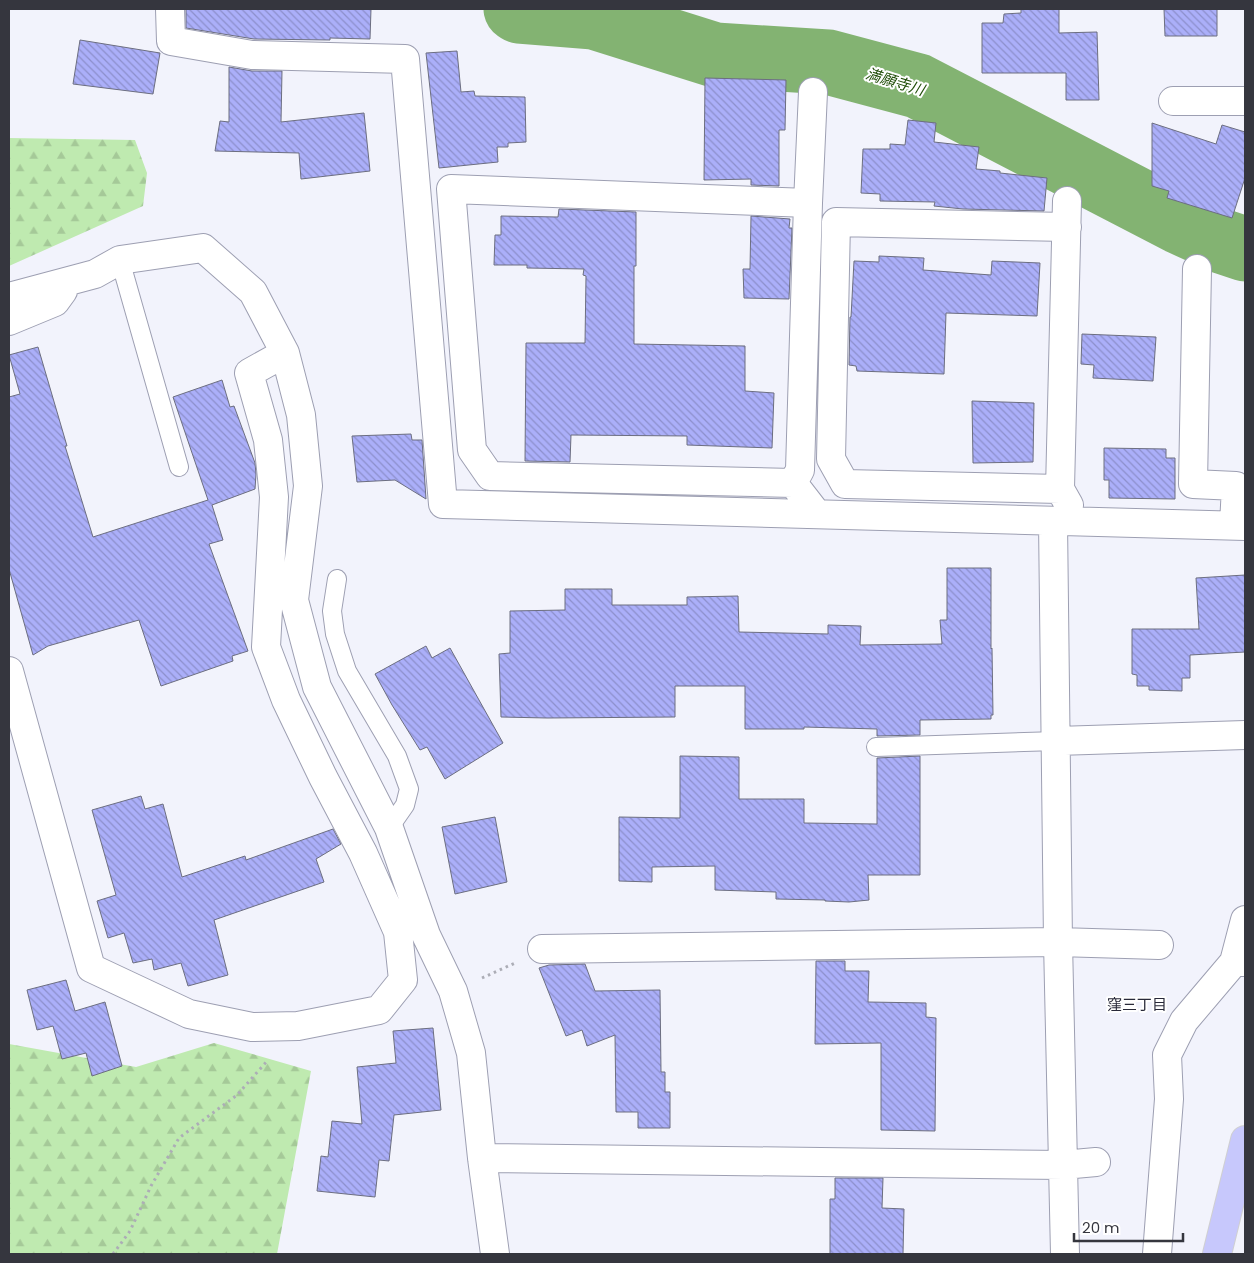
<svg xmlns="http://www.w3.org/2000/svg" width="1254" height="1263" font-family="Poppins,'Noto Sans JP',sans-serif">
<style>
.forest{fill:url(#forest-firs)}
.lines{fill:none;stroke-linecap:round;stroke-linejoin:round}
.river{stroke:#83b372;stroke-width:65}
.building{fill:url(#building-back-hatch);stroke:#6c6e80}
.lane-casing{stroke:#9d9fb2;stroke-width:20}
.street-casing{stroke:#9d9fb2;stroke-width:30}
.primary-casing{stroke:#cfcfd1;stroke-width:30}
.path{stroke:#acadb6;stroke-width:3;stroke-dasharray:2.5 4;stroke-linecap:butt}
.lane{stroke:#fff;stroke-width:18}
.street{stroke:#fff;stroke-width:28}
.primary{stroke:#c7c8fc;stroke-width:28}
.labels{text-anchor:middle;stroke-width:4;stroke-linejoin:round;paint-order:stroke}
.water-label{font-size:15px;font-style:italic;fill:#214e09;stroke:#fff}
.neighbourhood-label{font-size:15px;fill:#282939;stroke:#fff}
</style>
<defs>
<pattern id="forest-firs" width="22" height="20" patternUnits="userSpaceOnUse" patternTransform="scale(1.25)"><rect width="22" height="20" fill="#bfeab0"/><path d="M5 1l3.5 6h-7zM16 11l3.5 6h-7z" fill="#a5c998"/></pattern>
<pattern id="building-back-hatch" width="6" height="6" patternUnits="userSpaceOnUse" patternTransform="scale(1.25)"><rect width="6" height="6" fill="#abaff9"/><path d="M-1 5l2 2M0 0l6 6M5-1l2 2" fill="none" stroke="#8c8fcb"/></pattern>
</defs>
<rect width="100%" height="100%" fill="#f2f3fc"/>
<path class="forest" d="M9,138l126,2 12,33 -4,33 -134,60z
M214,1043l97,28 -34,183h-268v-210l127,23z"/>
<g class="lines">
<path class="river" d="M516,9l3,2 75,6 121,38 113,7 90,24 262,136 44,20 21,7"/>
</g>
<path class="building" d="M186,9h185l-1,30 -40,-1v2l-76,-1 -68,-11z
M1021,9h38v24l38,-1 2,68h-33v-27h-84v-50h21l1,-9 17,-1z
M1164,9h53v27h-52z
M80,40l80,13 -7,41 -80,-10z
M457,51l4,41 13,-1 1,5 50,1 1,45 -18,1v4h-11l1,15 -59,6 -13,-115z
M229,67l23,4h30l-1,51 83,-9 6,58 -69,8 -2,-26 -84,-2 5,-30 9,1z
M705,78l81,2 -1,50h-6v56l-28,-1v-6l-47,1z
M908,120l28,3 -2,19 45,5 -3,22 24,2v2l47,5 -3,33 -81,-2 -29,-3 1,-4 -55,-1v-7l-19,-1 2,-44h27v-5l15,1z
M1152,123l64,21 6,-19 23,7v46l-13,40 -65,-20 2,-7 -17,-5z
M559,209l77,3v54h-2v78l111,2v45l29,2 -2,55 -85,-3v-9l-116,-1 -1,27 -45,-1 1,-118h59l1,-67 -3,-1 1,-6 -57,-1v-3h-33l1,-30h6v-19l57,1z
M751,216l39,3 -1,9h3l-3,71 -45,-1 -1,-29h7z
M879,256l45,2 -1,12 68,5 1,-14 48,2 -3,53 -91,-3 -2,61 -87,-3 -1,-5 -7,-1 1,-48h1l3,-56 25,1z
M1082,334l74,3 -3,44 -60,-3 1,-13 -13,-1z
M38,347l29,99h-2l28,91 115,-37 -35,-103 49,-17 8,27 4,-1 21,57 1,11 -1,15 -43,16 11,35 -14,4 39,107 -16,5 1,5 -72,25 -22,-66 -91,26 -15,9 -24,-86v-172l11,-3 -11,-39z
M972,401l62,2 -1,59 -60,1z
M411,434l1,6h10l4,59 -31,-19 -38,2 -5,-46z
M1104,448l62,1v9h9v41l-66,-1v-18h-5z
M947,568h44v81l1,-1 1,67h-2v4l-71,1v15l-43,1v-7l-73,-2v2h-59v-43h-70v31l-128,1 -46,-1 -2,-63 11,-1v-42l55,-1v-21h47v16h75v-8l51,-1 1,36 89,2v-9l33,1 -1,19 82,-1 -2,-24h7z
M1245,575v77l-55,3v23h-8v13l-33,-1v-4h-12v-11l-5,-1v-45h67l-3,-51z
M426,646l6,12 18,-10 53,95 -58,36 -18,-32 -7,3 -28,-45 -17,-31z
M680,756l59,1v42h65v24l73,1v-66l43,-2v119h-52l1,25 -20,2 -24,-1v-1l-49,-1v-7l-61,-2v-24l-63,1v15l-33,-1v-64l61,1z
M141,796l4,13 18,-5 19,73 63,-21 1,4 87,-31 8,15 -25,15 8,23 -110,38 14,55 -40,11 -7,-23 -27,7 -2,-11 -19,4 -9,-30 -16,5 -11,-37 19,-6 -24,-85z
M495,817l12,65 -52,12 -13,-67z
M816,961h29v10h24l-1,31 58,1v14l10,1 -1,113 -54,-1v-87l-66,1z
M585,964l10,27 65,-1 1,82h4v20h5v36h-32v-16h-22l-1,-77 -28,11 -5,-16 -16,6 -27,-68 10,-3z
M66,980l9,31 30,-9 17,64 -30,10 -6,-23 -24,6 -9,-33 -16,4 -10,-40z
M433,1028l8,82 -47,5 -5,46 -10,-1 -4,37 -58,-6 4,-35 7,1 4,-36 30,3 -5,-57 39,-4 -3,-32z
M835,1178h48l-1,30 22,1 -1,45h-73v-55h5z"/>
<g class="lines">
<g class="lane-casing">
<path id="lane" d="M120,260l59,207
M337,579l-5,32 3,23 12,37 50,85 12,33 -4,16 -16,23
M876,747l181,-6"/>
</g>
<g class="street-casing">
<path id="street" d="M170,9l1,32 81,14 153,4 38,445 802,22
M1173,101h72
M1067,201l-7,288 9,16
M808,203l-357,-14 21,261 18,26 303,7 24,31
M1197,269l-4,215 43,2 -2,39
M9,297l86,-23 25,-14 83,-12 50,44 32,61 16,62 7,71 -14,114 23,87 72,141 37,107 27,56 18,62 11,105 13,96
M9,321l46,-19 8,-11
M793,483l7,-13 8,-267 5,-111
M1060,489l-215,-5 -14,-25 5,-237 231,5
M1053,521l5,421 7,312
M9,671l82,297 98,46 63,13 46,-1 81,-16 24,-30 -5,-48 -35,-79 -40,-76 -37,-77 -20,-53 8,-150 -6,-57 -19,-67 36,-20
M1057,741l188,-6
M542,949l516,-7 101,3
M1234,962l11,-42
M482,1158l581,7 33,-3
M1157,1254l12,-155 -2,-44 17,-34 50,-59h11"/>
</g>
<g class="primary-casing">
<path id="primary" d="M1217,1254l28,-114"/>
</g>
<path class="path" d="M482,978l33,-15
M113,1254l17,-23 21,-45 28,-48 58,-43 31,-35"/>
<use href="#lane" class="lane"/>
<use href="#street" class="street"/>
<use href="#primary" class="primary"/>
</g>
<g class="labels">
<g class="water-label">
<text transform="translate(895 82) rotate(17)" y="5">満願寺川</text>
</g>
<g class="neighbourhood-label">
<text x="1137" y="1010">窪三丁目</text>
</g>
</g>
<rect width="1254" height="1263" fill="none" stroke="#35363e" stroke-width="20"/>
<path d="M1074 1233v8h109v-8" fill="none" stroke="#35363e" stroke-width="2.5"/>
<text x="1082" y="1233" font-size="15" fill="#35363e" stroke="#ffffff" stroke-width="4" paint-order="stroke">20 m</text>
</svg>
